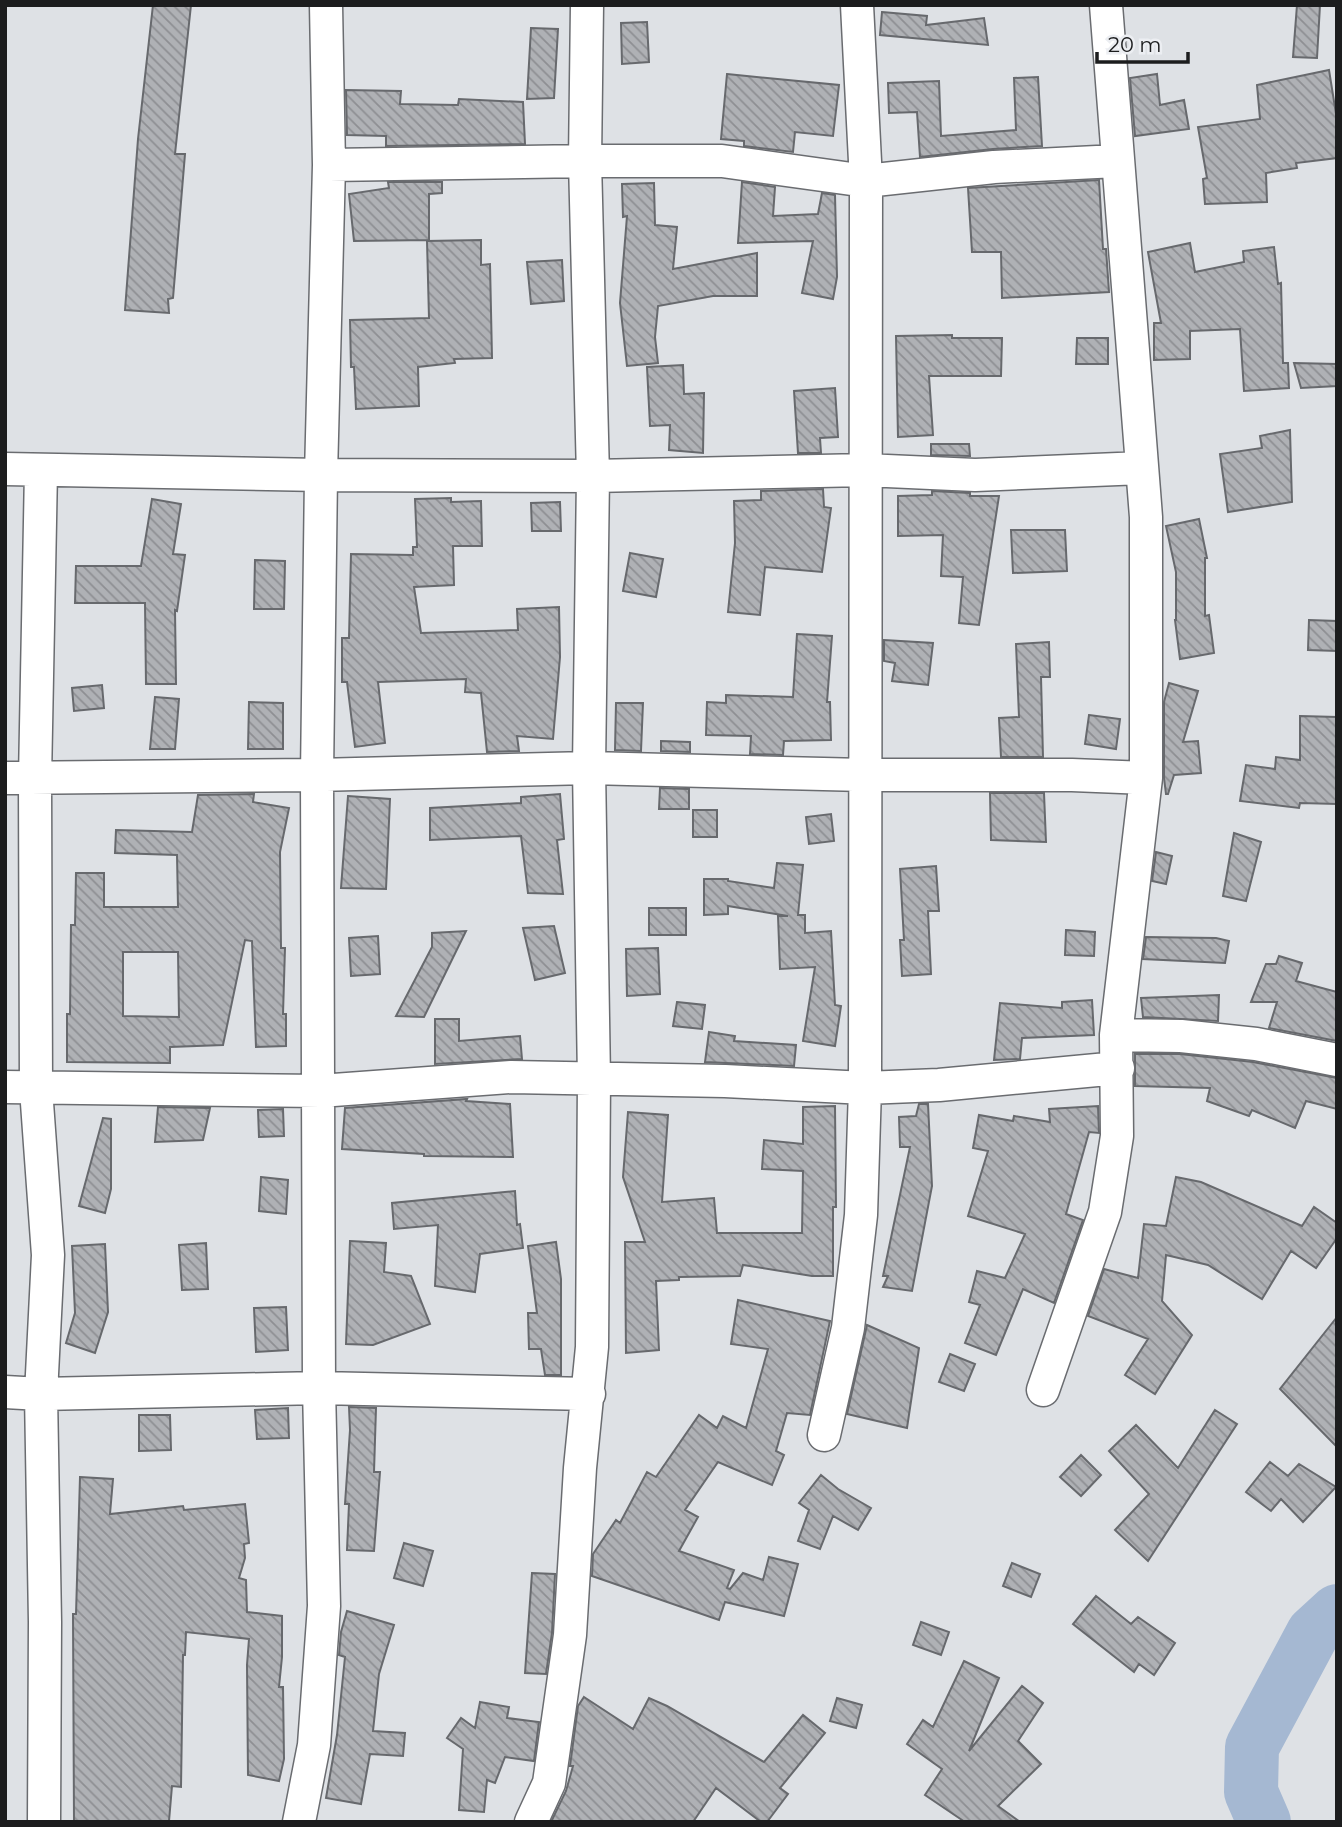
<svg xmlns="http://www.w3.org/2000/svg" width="1342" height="1827" font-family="Montserrat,sans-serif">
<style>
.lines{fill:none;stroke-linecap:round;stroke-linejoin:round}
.river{stroke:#a5b8d2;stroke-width:54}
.building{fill:url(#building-back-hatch);stroke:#67696d;stroke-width:2;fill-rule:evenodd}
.minor-casing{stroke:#6a6c70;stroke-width:35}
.minor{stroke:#fff;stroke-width:32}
</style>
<defs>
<pattern id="building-back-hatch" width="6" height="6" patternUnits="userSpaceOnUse" patternTransform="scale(1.75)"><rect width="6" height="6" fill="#afb1b5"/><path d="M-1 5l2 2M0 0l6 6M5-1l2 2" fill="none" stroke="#8e8f93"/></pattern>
</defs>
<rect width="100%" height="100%" fill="#dee1e5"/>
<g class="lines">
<path class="river" d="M1264,1822l-13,-30 1,-45 61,-114 24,-22"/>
</g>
<path class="building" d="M153,5h38l-16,149h10l-12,144 -5,1 1,14 -44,-3 13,-171z
M1297,5h23l-3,53 -24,-1z
M882,12l45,4 -1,9 58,-7 4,27 -108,-10z
M647,22l2,40 -27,2 -1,-41z
M531,28l27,1 -4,69 -27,1z
M1329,70l8,50v38l-41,5 1,5 -31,5 1,29 -62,2 -2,-25 4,-1 -9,-51 62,-8 -3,-34z
M727,74l112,11 -6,51 -38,-4 -2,20 -49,-6v-5l-23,-2z
M1157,74l3,31 24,-5 5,29 -54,7 -5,-58z
M1038,77l4,69 -49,3 -73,8 -3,-45 -28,1 -1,-30 51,-2 2,55 75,-6 -2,-52z
M346,90l55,1 -1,13 58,1 1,-6 64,3 2,42 -139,2v-10l-39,-1z
M1099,180l4,69h3l3,43 -107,6 -1,-46h-29l-4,-64z
M388,182h54v11l-13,1v46l-75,1 -5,-47 40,-6z
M742,182l33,5 -2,29 45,-2 4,-21 13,2 2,82 -4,22 -31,-6 11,-52 -75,2z
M654,183l1,42 22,2 -4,42 84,-16v43h-44l-55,10 -3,31 3,26 -31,3 -7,-63 7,-87 -4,1 -1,-33z
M481,240v25l9,-1 2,94 -38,1 1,4 -37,4 1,39 -63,3 -2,-42h-3l-1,-47 79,-2 -2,-77z
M1190,243l5,29 49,-10 -1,-11 31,-4 4,37 3,-1 2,80h5l1,25 -45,3 -4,-62 -50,2v28l-36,1v-37h7l-13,-71z
M562,260l2,41 -33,3 -4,-42z
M952,335v3h50l-1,38h-72l4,59 -35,2 -2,-101z
M1077,338h31v26h-32z
M1294,363l43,1v22l-36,2z
M683,365l1,29 20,-1 -1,60 -34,-3 1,-25 -20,1 -3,-59z
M835,388l3,49 -18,1 1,15h-23l-4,-62z
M1290,430l2,72 -64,10 -8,-58 42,-6 -2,-12z
M931,444h38l1,12 -39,-1z
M823,489l1,18 7,1 -9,64 -57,-5 -5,48 -32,-3 7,-69 -1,-42 27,-1v-9z
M932,491l38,2v3h29l-20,129 -20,-2 4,-46 -22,-1 2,-41 -45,1v-40l34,-1z
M451,498v4l30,-1 1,45h-29l1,39 -40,2 7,46 97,-3 -1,-21 42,-2 1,50 -7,82 -36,-3 2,15 -32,1 -6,-59 -16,-1 1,-13 -88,3 7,61 -30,4 -8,-65h-5v-44h7l2,-84 62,1v-8h4l-2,-48z
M152,499l29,5 -8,50 12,1 -8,56 -2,-1 1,74h-30l-1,-81h-70l1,-37h65z
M560,502l1,29h-29l-1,-28z
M1199,519l8,39h-2v58l4,-1 5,38 -34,6 -5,-39h1v-48l-10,-46z
M1011,530h54l2,41 -54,2z
M630,553l33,6 -7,38 -33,-6z
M255,560l30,1 -1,48h-30z
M1309,620l28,1v30l-29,-1z
M797,634l35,2 -5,66h3l1,38 -47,1 -1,14 -33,-1 1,-18 -45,-1 1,-33 19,1v-8l67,2z
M884,640l49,3 -5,42 -36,-4 3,-18 -11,-2z
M1049,642l1,35h-9l2,80h-42l-2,-39 20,-1 -3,-73z
M1169,683l29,8 -15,51 15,-1 3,32 -27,2 -6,19h-2l-2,-16v-76z
M102,685l2,23 -30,3 -2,-23z
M155,697l24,2 -4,50h-25z
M249,702l34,1v46h-35z
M616,703h27l-2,48 -26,-1z
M1089,715l31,4 -4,30 -31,-5z
M1300,716l37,1v87l-37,-1 -1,5 -59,-7 6,-36 29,4 1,-12 24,3z
M661,741l29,1v10l-29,-1z
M660,788l29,1v20h-30z
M990,793h54l2,49 -55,-2z
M254,794l-1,8 36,6 -9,44 1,96h4l-2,66h3v32l-30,1 -4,-106 -7,-1 -22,105 -53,2v16l-103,-1v-48h3l1,-89h4l1,-52h28v34h74l-1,-52 -62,-2 1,-23 76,2 6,-37zM123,952h55l1,65 -56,-1z
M560,794l4,45 -7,1 6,54 -35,-1 -7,-57 -91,4v-32l91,-5v-6z
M348,796l42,3 -4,90 -45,-1z
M693,810h24v27h-24z
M831,814l3,27 -25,3 -3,-27z
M1234,833l27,9 -15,59 -23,-5z
M1156,852l16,4 -6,28 -14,-3z
M777,863l26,2 -5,50h7v18l26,-2 4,74 6,1 -6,40 -32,-5 12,-74 -35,2 -2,-53h10l-60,-10v8l-24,1v-36h24v2l46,7z
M936,866l3,45h-11l3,63 -29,2 -2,-36h4l-4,-71z
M649,908h37v27h-37z
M554,926l11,47 -30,7 -12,-52z
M1066,930l29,2 -1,24 -29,-1z
M466,931l-42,86 -28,-1 36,-69v-14z
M378,936l2,38 -29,2 -2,-38z
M1146,937l70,1 13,3 -4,22 -82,-4z
M658,948l2,46 -33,2 -1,-47z
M1279,956l23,7 -6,18 41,11v49l-68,-13 8,-26h-26l15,-38h10z
M1219,995l-1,26 -75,-4 -2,-19z
M1092,1000l2,35 -72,3 -2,21 -26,1 6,-57 62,5v-6z
M677,1002l28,3 -3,24 -29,-3z
M435,1019h24v22l61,-5 2,23 -87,5z
M709,1032l26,4 -1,5 62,4 -2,21 -89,-4z
M1135,1054h45l73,8 84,16v31l-31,-8 -11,27 -43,-18 -3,6 -42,-15 3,-13 -75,-2z
M467,1099l-1,2 44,3 3,53 -89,-1v-2l-82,-5 3,-41z
M919,1104h9l4,82 -20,105 -29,-4 5,-11h-5l27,-129h-10l-1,-30 17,-1z
M835,1106l1,101h-3v69h-21l-69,-11 -3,11 -61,1v3l-23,1 3,69 -33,3 -1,-111h20l-22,-65 5,-65 40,3 -6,87 52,-4 3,35h85l1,-62 -41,-2 2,-29 39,4v-37z
M1098,1106l1,27 -10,-1 -23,82 17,6 -29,83 -31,-14 -27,66 -31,-12 15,-38 -11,-3 8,-31 28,7 20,-44 -57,-18 20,-65 -15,-3 6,-33 34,6 1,-5 36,6 -1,-13z
M158,1107l52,1 -7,32 -48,2z
M283,1109l1,27 -25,1 -1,-27z
M103,1118l8,1v70l-6,24 -26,-7z
M261,1177l27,3 -2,34 -27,-3z
M1176,1177l25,5 101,44 12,-19 23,16v15l-21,30 -25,-17 -29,48 -54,-34 -42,-10 -4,46 30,34 -37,59 -30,-19 23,-36 -60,-23 16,-47 34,9 6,-54 22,2z
M515,1191l2,34 3,-1 3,24 -43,6 -5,38 -40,-6 3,-61 -44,4 -2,-26z
M350,1241l36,2 -2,29 27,4 19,48 -57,21 -27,-1z
M556,1242l5,37v96h-16l-4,-26h-12l-1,-36h9l-9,-67z
M206,1243l2,46 -26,1 -3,-45z
M105,1244l3,68 -13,41 -29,-10 9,-30 -3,-67z
M738,1300l92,21 -20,94 -23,-2 -11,38 8,4 -12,30 -54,-23 -33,48 13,7 -19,34 55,19 -7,18 3,1 13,-16 20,7 6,-23 29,7 -14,52 -59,-14 -6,18 -127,-44 1,-22 23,-34 4,3 27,-51 9,5 43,-62 18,13 6,-12 23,12 22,-79 -37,-5z
M286,1307l2,43 -32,2 -2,-44z
M1337,1317v130l-57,-58z
M867,1325l52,23 -12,80 -60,-14z
M950,1354l25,10 -11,27 -25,-9z
M349,1407l27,1 -2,64h6l-6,79 -27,-1 2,-46h-4l5,-74z
M288,1408l1,30 -32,1 -2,-29z
M1215,1410l22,14 -89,137 -33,-31 34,-36 -40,-43 27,-26 42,43z
M139,1415h31l1,35 -32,1z
M1081,1455l20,20 -20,21 -21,-19z
M1270,1462l18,14 11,-12 37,23 -33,35 -22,-23 -10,12 -25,-19z
M821,1475l17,14 33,19 -13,22 -25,-14 -13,33 -22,-8 11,-31 -10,-7z
M80,1477l33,2 -3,35 73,-8 1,4 61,-6 4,39 -5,1 1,14 -6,20 7,2 1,32 35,4v41l-3,30h4l1,72 -5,22 -31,-6 -1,-110 2,-26 -63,-7 -1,23h-2l-2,132 -9,-1 -3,35 -95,1 -1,-208h3z
M404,1543l29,8 -10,35 -29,-8z
M1012,1563l28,11 -9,23 -28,-11z
M532,1573l23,1 -3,59 -6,41 -21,-1z
M1096,1596l35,28 7,-7 37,26 -21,32 -15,-11 -5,8 -61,-48z
M347,1611l47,14 -15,49 -6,57 32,2 -2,23 -33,-2 -9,50 -35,-6 11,-63 8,-78 -6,-2 2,-23z
M921,1622l28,10 -8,23 -28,-10z
M964,1661l35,17 -30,73 53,-65 21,17 -25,38 23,23 -43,42 22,16h-55l-40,-27 17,-26 -35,-25 16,-24 10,7z
M584,1697l49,32 16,-31 18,8 97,56 39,-47 22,18 -45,55 8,6 -21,28h-6l-45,-34 -23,34h-142l15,-31 7,-25h-3l8,-60z
M837,1698l25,7 -6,23 -26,-7z
M480,1702l29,5 -2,11 32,4 -5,39 -29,-4 -10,26 -8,-3 -3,32 -25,-2 4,-61 -16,-11 14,-20 14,10z"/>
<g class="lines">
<g class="minor-casing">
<path id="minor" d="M329,165l256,-4h137l144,20 128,-14 123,-6
M5,469l316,6 272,1 272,-6 110,5 167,-7
M41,470l-6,309 1,310 12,166 -7,139 4,228 -1,200
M5,778l312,-3 272,-7 275,7h208l74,3
M1116,1035l65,1 75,8 81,16
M5,1087l315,4 191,-14 214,4 140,7 74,-3 179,-17
M1043,1390l62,-178 12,-76 -1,-101 30,-257v-261l-40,-512
M5,1392l36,2 278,-6 270,6
M824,1435l24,-107 13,-113 4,-127 1,-907 -9,-176
M299,1822l15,-77 10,-139 -5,-218 -2,-613 4,-300 8,-310 -3,-160
M531,1822l18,-39 21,-148 10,-167 12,-121 2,-267 -5,-312 4,-292 -8,-315 2,-156"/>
</g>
<use href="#minor" class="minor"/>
</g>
<rect width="1342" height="1827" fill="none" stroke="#1c1d1e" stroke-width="14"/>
<path d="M1097 52v10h91v-10" fill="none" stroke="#1c1d1e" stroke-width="3.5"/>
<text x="1108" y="52" font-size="21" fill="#1c1d1e" stroke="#eceef2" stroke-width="5" paint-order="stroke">20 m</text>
</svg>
